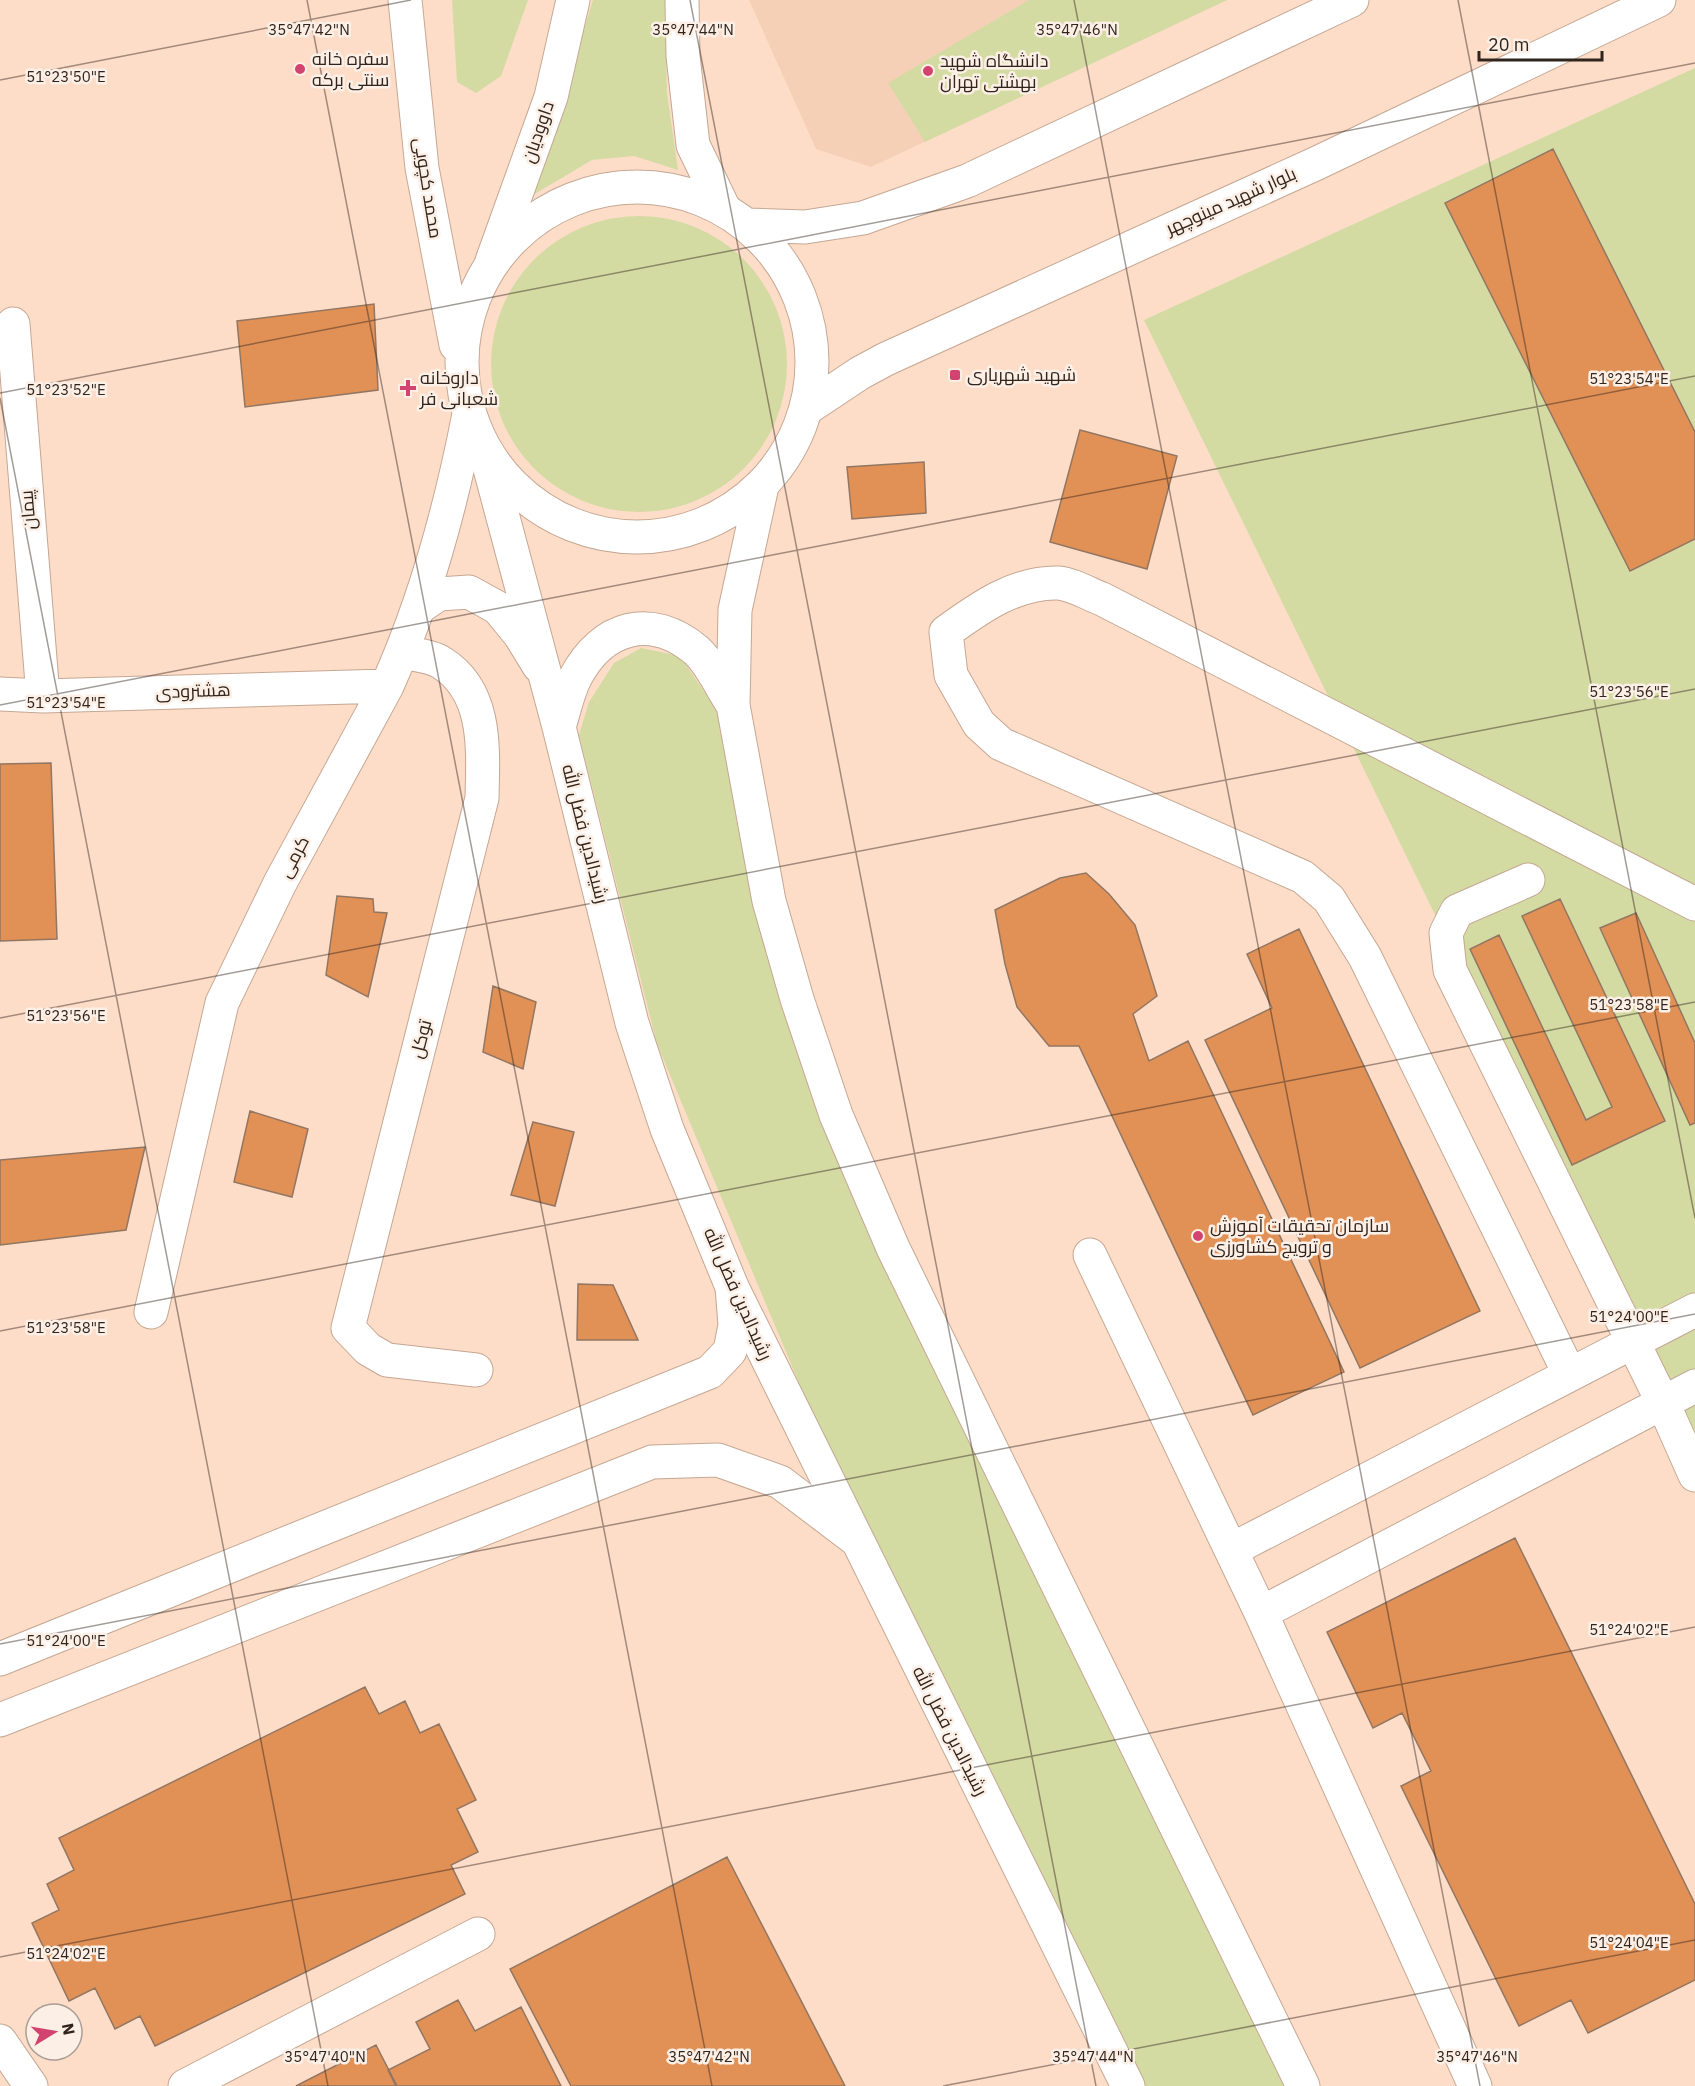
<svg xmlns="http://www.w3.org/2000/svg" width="1695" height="2086" font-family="'IBM Plex Sans',Cairo,sans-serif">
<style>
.built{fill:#f5d0b6}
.green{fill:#d3dba3}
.building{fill:#e19156;stroke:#927662;stroke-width:1.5}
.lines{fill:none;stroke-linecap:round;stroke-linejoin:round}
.minor-casing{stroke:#c5a793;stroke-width:35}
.major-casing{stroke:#c5a793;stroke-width:35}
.highway-casing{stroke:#c5a793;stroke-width:35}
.minor{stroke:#fff;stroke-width:33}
.major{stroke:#fff;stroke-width:33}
.highway{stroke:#fff;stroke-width:33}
.ticks{fill:none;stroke:#30241c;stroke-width:1.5;stroke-opacity:0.45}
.poi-dot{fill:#d2446f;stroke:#fcefe6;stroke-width:2}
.labels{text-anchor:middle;stroke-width:5;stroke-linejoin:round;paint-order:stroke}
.poi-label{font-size:18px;fill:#30241c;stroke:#fcefe6;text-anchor:start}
.street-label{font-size:18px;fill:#30241c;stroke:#fcefe6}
.ticks-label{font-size:15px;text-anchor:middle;fill:#30241c;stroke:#fcefe6;stroke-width:5;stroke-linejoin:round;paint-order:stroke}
</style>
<rect width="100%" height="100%" fill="#fdddc8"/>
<path class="built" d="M749,0h478l-356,167 -55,-18z"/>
<path class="green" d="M452,0h76l-27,76 -25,17 -19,-11z
M593,0h72l2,93 11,77 -44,-14 -42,4 -59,35z
M1029,0h198l-302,142 -37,-59z
M1695,68v1378l-551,-1126z
M491 364a148 148 0 1 1 296 0a148 148 0 1 1-296 0Z
M641,648l39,8 38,56 78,335 117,280 376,759h-148l-324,-660 -160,-382 -78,-309 10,-33 25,-39z"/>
<path class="building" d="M1553,149l142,283v107l-65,32 -185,-368z
M374,304l4,86 -133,17 -8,-86z
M1080,430l97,26 -30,113 -97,-27z
M924,462l2,51 -74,6 -5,-52z
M51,763l6,176 -57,2v-177z
M1086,873l23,21 26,31 22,71 -24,18 16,47 39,-20 156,331 -91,43 -174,-369h-30l-32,-39 -12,-43 -10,-54 65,-32z
M337,896l36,3 1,13 13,1 -19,84 -42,-22z
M1560,899l105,222 -93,44 -102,-216 29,-14 87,185 26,-13 -90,-191z
M1636,913l59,130v80l-5,2 -90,-197z
M1299,929l181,382 -120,57 -155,-328 67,-32 -25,-54z
M493,986l43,16 -13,67 -40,-17z
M250,1111l58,18 -16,68 -58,-15z
M533,1122l41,10 -19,74 -44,-11z
M145,1147l-19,83 -126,15v-85z
M578,1284l35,1 25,55h-61z
M1515,1538l180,366v76l-107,53 -17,-33 -52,26 -118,-240 30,-15 -29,-58 -29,15 -46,-96z
M365,1687l14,27 26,-13 15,32 19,-9 37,76 -19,9 21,43 -27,13 14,29 -310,152 -15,-30 -25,13 -20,-41 -26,13 -37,-78 27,-13 -12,-26 27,-14 -15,-32z
M727,1857l118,229h-274l-61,-117z
M458,2000l17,31 46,-24 40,79h-165l-8,-16 42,-21 -14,-27z
M376,2045l21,41h-101z"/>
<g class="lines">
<g class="minor-casing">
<path id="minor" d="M682,0l1,56 10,89 31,64
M492,261l59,-164 22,-97
M13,324l30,372
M418,608l21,-14 30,-2 29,16 22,27 19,31
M402,652c12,3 30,4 40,11 46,29 41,88 40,135l-134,530 20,21 19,11 89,10
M0,694l43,2 344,-10
M1528,880l-71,31 -11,22 4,37 213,433 32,72
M1090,1255l171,358 214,473
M151,1312l71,-309 58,-120 107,-197c39,-87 64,-179 82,-272
M1569,1373l-204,-416 -36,-58 -26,-22 -302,-133 -22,-20 -28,-49 -5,-43c33,-24 69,-50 112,-49 14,1 31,11 44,16l593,305
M1231,1550l464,-240
M1261,1613l434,-227
M0,2041l31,45
M185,2086l293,-152"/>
</g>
<g class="major-casing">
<path id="major" d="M405,0l17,168 34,177
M462 362a175 175 0 1 1 350 0a175 175 0 1 1-350 0Z
M748,225l57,2 58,-9 104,-37 385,-181
M806,409l54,-36 26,-14 429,-195 344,-164
M485,450l74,277 73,296 35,106 65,158 396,799
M762,486l-27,124 -2,95 36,196 28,98 39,116 57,133 410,838
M559,727c5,-16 9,-35 16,-49 27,-52 76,-66 122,-27 14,13 25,38 36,54"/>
</g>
<g class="highway-casing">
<path id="highway" d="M0,1659l710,-287 20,-21 5,-26 -3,-38
M0,1720l652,-258 66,-2 62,22 74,56"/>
</g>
<use href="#minor" class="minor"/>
<use href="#major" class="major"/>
<use href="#highway" class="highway"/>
</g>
<path class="ticks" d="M307,0l405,2086M690,0l406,2086M1074,0l406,2086M1458,0l237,1218M0,80l411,-80M0,393l1695,-330M0,398l328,1688M0,705l1695,-329M0,1018l1695,-329M0,1331l1695,-329M0,1644l1695,-330M0,1957l1695,-330M943,2086l752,-146"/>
<g class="poi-dot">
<circle cx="300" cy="69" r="6"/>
<circle cx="928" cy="71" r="6"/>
<rect x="949" y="369" width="12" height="12" rx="3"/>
<path d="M405 379h6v6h6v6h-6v6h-6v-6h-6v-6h6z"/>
<circle cx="1198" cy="1236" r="6"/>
</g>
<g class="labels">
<g class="poi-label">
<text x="312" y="65">سفره خانه<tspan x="312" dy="21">سنتی برکه</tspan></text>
<text x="940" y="67">دانشگاه شهید<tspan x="940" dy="21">بهشتی تهران</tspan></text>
<text x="967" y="381">شهید شهریاری</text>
<text x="420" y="384">داروخانه<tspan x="420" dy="21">شعبانی فر</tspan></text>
<text x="1210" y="1232">سازمان تحقیقات آموزش<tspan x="1210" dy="21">و ترویج کشاورزی</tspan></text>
</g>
<g class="street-label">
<text transform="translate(538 132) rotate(-71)" y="6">داوودیان</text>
<text transform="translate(428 188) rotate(81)" y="6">محمد کچویی</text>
<text transform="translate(1231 201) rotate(-24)" y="6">بلوار شهید مینوچهر</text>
<text transform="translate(28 510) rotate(-95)" y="6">پیمان</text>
<text transform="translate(193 691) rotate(-2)" y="6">هشترودی</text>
<text transform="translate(585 834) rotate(76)" y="6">رشیدالدین فضل الله</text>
<text transform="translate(294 857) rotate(-62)" y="6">کرمی</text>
<text transform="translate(421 1039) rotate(-76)" y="6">توکل</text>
<text transform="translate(738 1294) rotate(66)" y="6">رشیدالدین فضل الله</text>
<text transform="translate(950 1731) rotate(63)" y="6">رشیدالدین فضل الله</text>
</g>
</g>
<g class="ticks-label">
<text x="309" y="35">35°47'42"N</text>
<text x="693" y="35">35°47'44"N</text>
<text x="1077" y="35">35°47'46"N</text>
<text x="66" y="82">51°23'50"E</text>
<text x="1629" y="384">51°23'54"E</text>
<text x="66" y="395">51°23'52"E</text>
<text x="1629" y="697">51°23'56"E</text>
<text x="66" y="708">51°23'54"E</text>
<text x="1629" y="1010">51°23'58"E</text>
<text x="66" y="1021">51°23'56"E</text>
<text x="1629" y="1322">51°24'00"E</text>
<text x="66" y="1333">51°23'58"E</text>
<text x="1629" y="1635">51°24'02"E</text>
<text x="66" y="1646">51°24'00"E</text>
<text x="1629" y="1948">51°24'04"E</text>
<text x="66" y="1959">51°24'02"E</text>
<text x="325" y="2062">35°47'40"N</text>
<text x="709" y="2062">35°47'42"N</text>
<text x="1093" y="2062">35°47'44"N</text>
<text x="1477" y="2062">35°47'46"N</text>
</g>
<g transform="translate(54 2032) rotate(79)"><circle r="28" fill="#fcefe6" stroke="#aa9e95" stroke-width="1.5"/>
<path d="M0-4.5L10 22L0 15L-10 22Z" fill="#d2446f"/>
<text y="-9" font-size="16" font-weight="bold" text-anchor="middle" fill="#30241c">N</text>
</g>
<path d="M1479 51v9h123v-9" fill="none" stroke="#30241c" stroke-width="3"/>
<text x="1488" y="51" font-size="18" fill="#30241c" stroke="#fcefe6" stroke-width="4.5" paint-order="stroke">20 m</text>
</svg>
